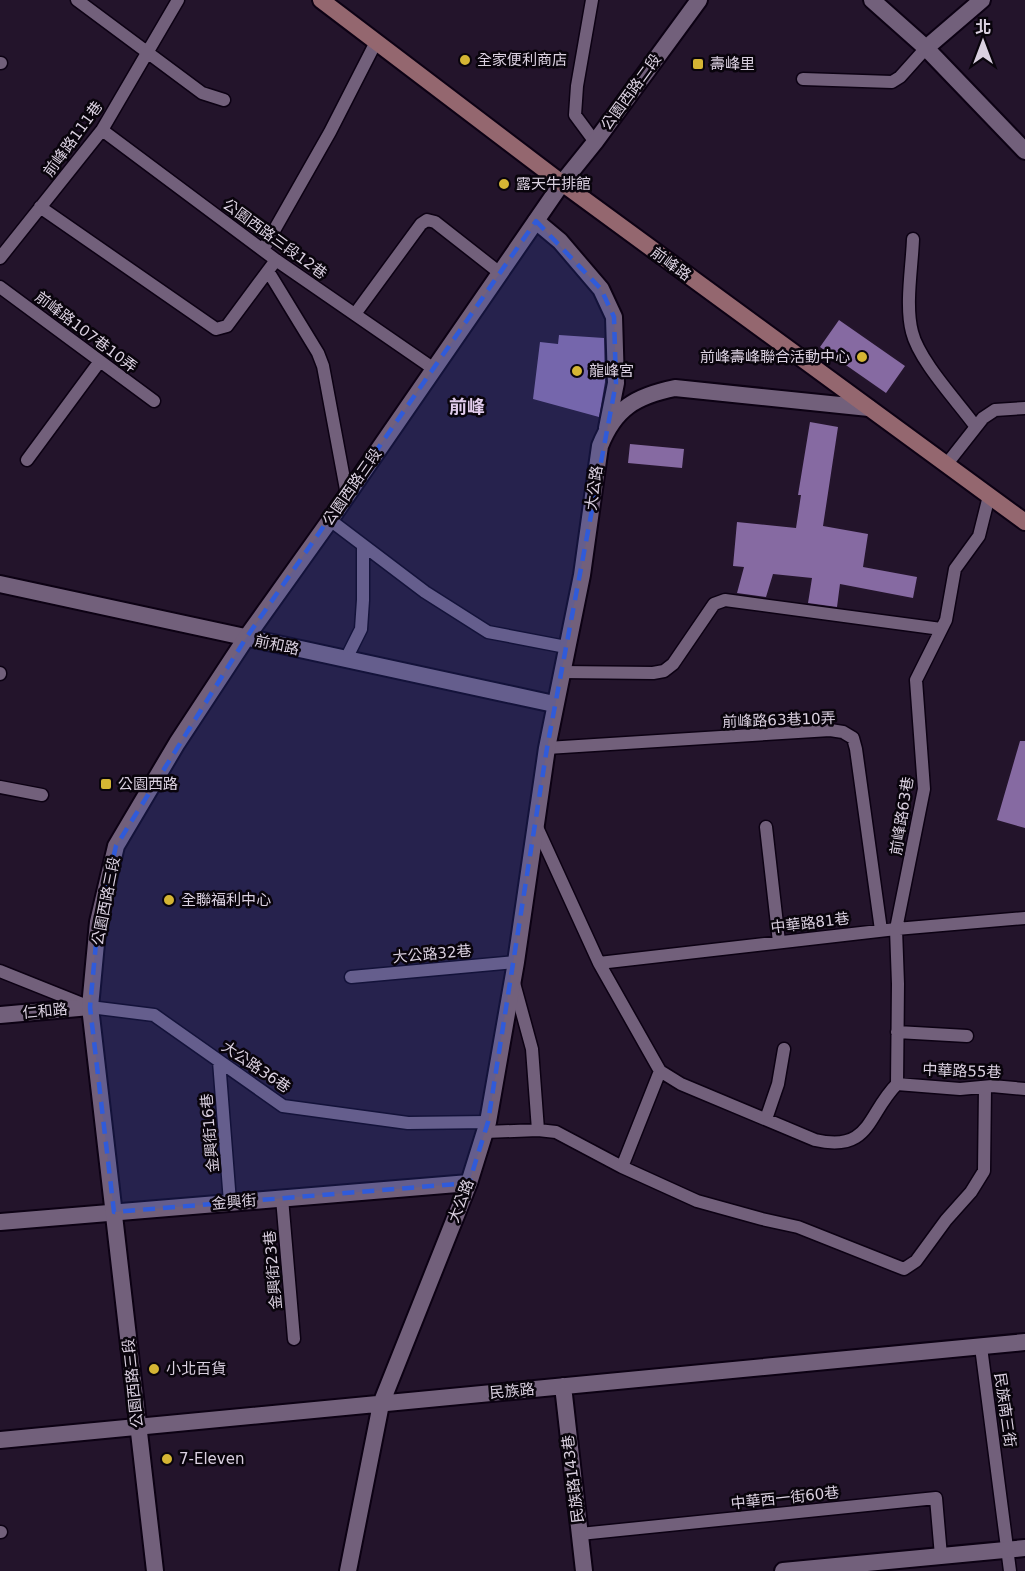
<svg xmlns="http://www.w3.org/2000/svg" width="1025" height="1571" font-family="'DejaVu Sans','Noto Sans TC',sans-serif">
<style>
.building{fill:#866aa2}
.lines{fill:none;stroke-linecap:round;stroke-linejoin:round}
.service-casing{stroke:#0c0113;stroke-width:15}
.minor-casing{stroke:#0c0113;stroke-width:20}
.tertiary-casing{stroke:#0c0113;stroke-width:20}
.secondary-casing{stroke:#0c0113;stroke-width:20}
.service{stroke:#72607b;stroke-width:12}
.minor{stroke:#72607b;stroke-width:16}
.tertiary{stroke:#72607b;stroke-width:16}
.secondary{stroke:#94676f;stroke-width:16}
.marked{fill:#305bd9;fill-opacity:0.2;stroke:#305bd9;stroke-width:4.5;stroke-dasharray:12 8;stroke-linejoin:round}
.poi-dot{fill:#d5b534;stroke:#09040c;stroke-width:2}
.labels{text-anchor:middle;stroke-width:5;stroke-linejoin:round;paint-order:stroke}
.poi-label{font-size:15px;fill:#dad0e0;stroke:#09040c;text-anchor:start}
.street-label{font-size:15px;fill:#dad0e0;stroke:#09040c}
.quarter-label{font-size:18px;font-weight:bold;fill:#e1cceb;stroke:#09040c}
</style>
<rect width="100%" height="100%" fill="#23142b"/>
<path class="building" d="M839,320l66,46 -19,27 -66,-46z
M559,335l45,3 1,44 -6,35 -66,-18 7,-57 18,2z
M810,422l28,5 -15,99 45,8 -5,33 54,10 -4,21 -73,-14 -3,23 -29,-4 4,-25 -39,-4 -7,23 -29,-4 7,-26 -11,-1 4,-44 59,6 5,-33h-3z
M630,444l54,5 -2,19 -54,-5z
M1020,741h5v87l-28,-8z"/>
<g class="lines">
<g class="service-casing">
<path id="service" d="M77,0l125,93 22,7
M592,0l-15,86 -2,29 20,27
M0,63h1
M803,79l89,3 8,-5 26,-29
M102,130l174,130 158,109
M40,207l176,122 11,-3 49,-66
M913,239c-1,28 -8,66 -1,93 7,29 46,70 64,95
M263,250l67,-118 46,-90
M0,258l102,-128 76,-130
M268,271l50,82 5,13 24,129
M0,287l154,114
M355,314l66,-90 6,-4 8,2 65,51
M27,460l73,-99
M946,465l37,-47 12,-8 30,-2
M330,520l95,72 63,40 78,15
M346,659l15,-30 2,-29v-54
M561,672l92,1 11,-2 9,-7 41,-60 11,-4 216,29
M0,674v-1
M547,748l283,-18 13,2 10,6 3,11 25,181
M0,787l42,8
M536,825l63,138 61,108 21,13 134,56c56,13 52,-26 82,-56
M766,827l13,115
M599,963l297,-34 129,-11
M0,971l90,36 64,8 129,91 125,17 80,-1
M351,977l165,-15
M514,983l18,66 6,81
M897,1032l70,4
M219,1061l11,141
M897,1084l1,-100 -2,-55 28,-140 -8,-109 30,-60 9,-51 24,-33 10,-40
M897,1084l63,5 32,-3 33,3
M766,1119l12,-35 6,-35
M485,1132l53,-2 18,2 66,35 75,34 65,18 36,8 106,42 12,-8 30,-41 25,-28 13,-21 1,-83
M622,1167l38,-96
M282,1198l12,141
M981,1347l29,224
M0,1532h1
M580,1534l356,-36 5,58"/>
</g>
<g class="minor-casing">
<path id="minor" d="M872,0l54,48 99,103
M926,48l56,-48
M562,183l33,-41 104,-142
M536,221l24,20 41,48 13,28 2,66 -9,45
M0,584l554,120
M0,1015l90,-8
M0,1222l469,-39
M563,1386l21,185
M0,1440l1025,-98
M348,1571l33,-167 88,-221 19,-61 28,-160 31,-214 35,-173 18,-129c15,-38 36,-50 75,-58l194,20
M783,1571l242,-23"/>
</g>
<g class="tertiary-casing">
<path id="tertiary" d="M155,1571l-65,-564 8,-85 18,-76 61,-103 69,-105 84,-118 232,-337"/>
</g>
<g class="secondary-casing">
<path id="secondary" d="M321,0l241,183 463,339"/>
</g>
<use href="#service" class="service"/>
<use href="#minor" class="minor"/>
<use href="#tertiary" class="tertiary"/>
<use href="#secondary" class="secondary"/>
</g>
<path class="marked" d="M536,221l65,68 13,28 2,66 -69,365 -59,374 -19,61 -355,29 -24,-205 8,-85 18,-76 130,-208z"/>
<g class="poi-dot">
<circle cx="465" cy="60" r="6"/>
<rect x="692" y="58" width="12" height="12" rx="3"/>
<circle cx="504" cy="184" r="6"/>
<circle cx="862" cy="357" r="6"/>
<circle cx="577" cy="371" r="6"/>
<rect x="100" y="778" width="12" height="12" rx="3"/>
<circle cx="169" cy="900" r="6"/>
<circle cx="154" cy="1369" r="6"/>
<circle cx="167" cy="1459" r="6"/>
</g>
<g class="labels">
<g class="poi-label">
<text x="477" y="65">全家便利商店</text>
<text x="710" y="69">壽峰里</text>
<text x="516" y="189">露天牛排館</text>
<text x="850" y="362" text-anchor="end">前峰壽峰聯合活動中心</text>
<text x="589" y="376">龍峰宮</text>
<text x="118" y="789">公園西路</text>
<text x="181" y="905">全聯福利中心</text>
<text x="166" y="1374">小北百貨</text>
<text x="179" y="1464">7-Eleven</text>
</g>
<g class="street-label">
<text transform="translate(631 92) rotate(-54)" y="5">公園西路二段</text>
<text transform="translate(73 139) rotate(-54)" y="5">前峰路111巷</text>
<text transform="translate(275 239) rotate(36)" y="5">公園西路三段12巷</text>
<text transform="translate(671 264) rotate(36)" y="5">前峰路</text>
<text transform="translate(86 332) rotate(37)" y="5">前峰路107巷10弄</text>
<text transform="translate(352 487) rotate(-55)" y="5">公園西路三段</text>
<text transform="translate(594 488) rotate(-82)" y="5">大公路</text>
<text transform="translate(277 645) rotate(12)" y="5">前和路</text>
<text transform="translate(779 720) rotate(-2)" y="5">前峰路63巷10弄</text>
<text transform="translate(902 816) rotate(-81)" y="5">前峰路63巷</text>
<text transform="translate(106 901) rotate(-79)" y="5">公園西路三段</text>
<text transform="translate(810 923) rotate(-7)" y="5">中華路81巷</text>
<text transform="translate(432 954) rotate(-5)" y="5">大公路32巷</text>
<text transform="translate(45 1011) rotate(-5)" y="5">仁和路</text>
<text transform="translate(256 1067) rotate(34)" y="5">大公路36巷</text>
<text transform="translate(962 1071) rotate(2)" y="5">中華路55巷</text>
<text transform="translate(210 1133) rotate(-95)" y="5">金興街16巷</text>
<text transform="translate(461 1201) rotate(-69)" y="5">大公路</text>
<text transform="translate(234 1202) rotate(-5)" y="5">金興街</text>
<text transform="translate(273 1270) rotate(-95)" y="5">金興街23巷</text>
<text transform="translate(133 1383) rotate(-96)" y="5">公園西路三段</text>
<text transform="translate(512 1391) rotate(-5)" y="5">民族路</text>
<text transform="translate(1005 1410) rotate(82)" y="5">民族南三街</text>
<text transform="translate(573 1479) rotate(-97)" y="5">民族路143巷</text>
<text transform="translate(785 1498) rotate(-6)" y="5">中華西一街60巷</text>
</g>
<g class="quarter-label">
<text x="467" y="413">前峰</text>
</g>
</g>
<g transform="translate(983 42)" stroke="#09040c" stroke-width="4.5" paint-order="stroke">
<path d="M0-4.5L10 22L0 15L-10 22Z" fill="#dad0e0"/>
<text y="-9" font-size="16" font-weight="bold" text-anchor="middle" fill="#dad0e0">北</text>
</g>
</svg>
